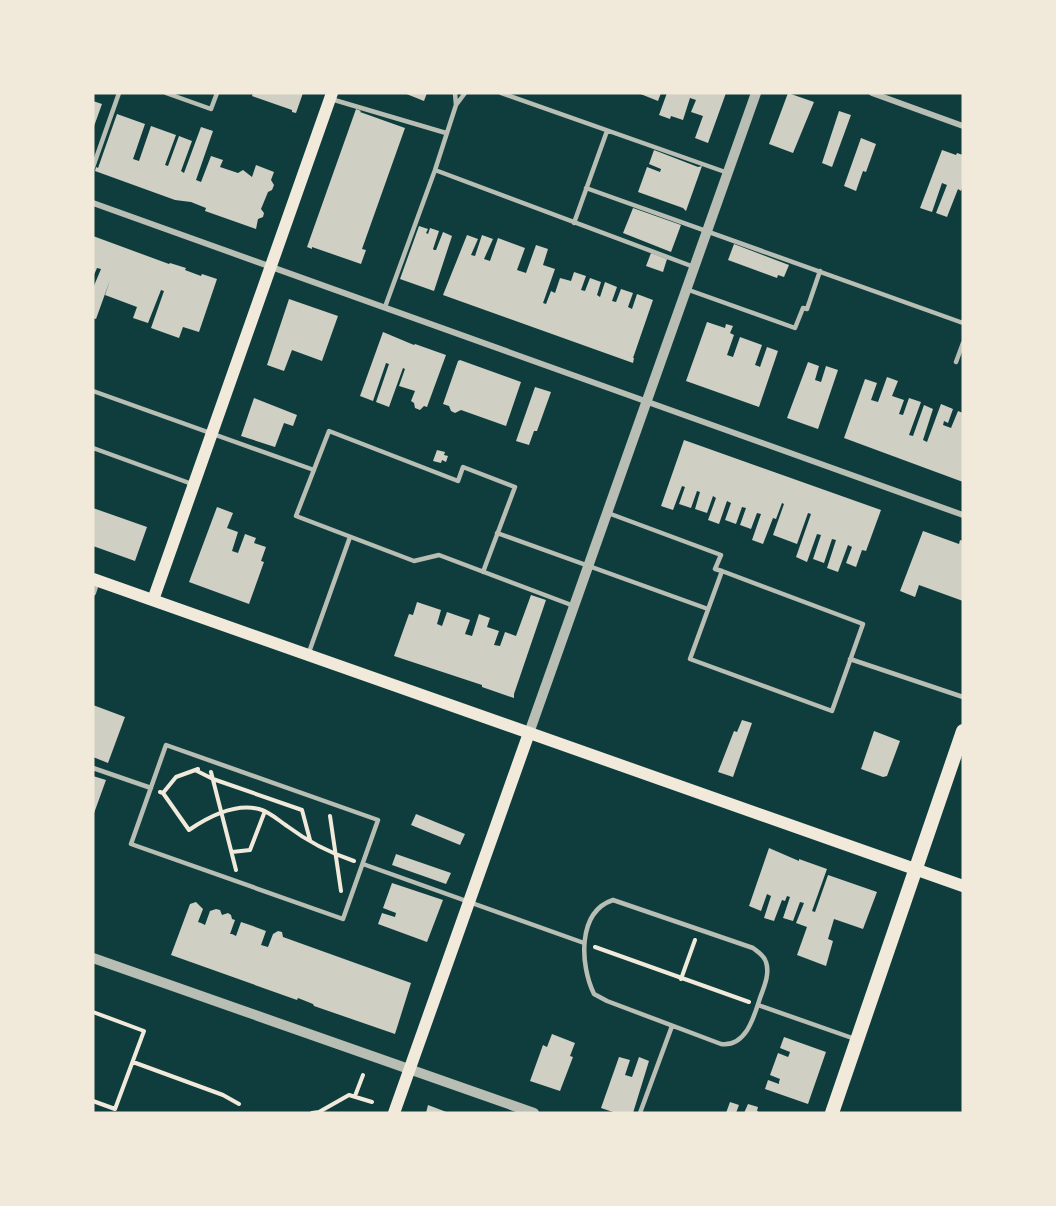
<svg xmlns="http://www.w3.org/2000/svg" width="1056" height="1206" font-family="Cabin,sans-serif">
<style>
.building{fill:#cfcfc3}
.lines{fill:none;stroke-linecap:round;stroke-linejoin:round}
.path{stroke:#f1e9da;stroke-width:4}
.service{stroke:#b8beb3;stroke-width:4.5}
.minor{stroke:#b8beb3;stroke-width:6}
.tertiary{stroke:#b8beb3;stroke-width:10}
.secondary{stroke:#f1e9da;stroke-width:12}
.primary{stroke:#f1e9da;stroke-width:14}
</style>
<rect width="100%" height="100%" fill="#0f3d3e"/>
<path class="building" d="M253,93h50l-7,20 -4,-1v-2l-40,-14z
M404,93h23l-3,8z
M638,93h23l-3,8z
M667,93h59l-18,50 -13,-5 8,-22 -12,-4 5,-12 -6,-2 -7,22 -12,-4 -1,3 -11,-4z
M788,93l26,9 -21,51 -24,-9z
M93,101l9,3 -9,25z
M356,109l5,2 -1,1 45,16 -43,121 4,1 -5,14 -49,-17v2l-5,-2z
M839,111l12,4 -19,52 -10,-4z
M117,114l28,10 -12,35 6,2 12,-35 25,9 -11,30 3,1 11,-30 13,5 -11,30 3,2 17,-46 12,4 -17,49 5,2 10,-26 12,4 -3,7 18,6 5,-3 9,7 4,-12 18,7 -3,8 3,5 -2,5 -4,2 -7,17 3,4 -1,4 -5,2 -2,10 -51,-18 1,-3 -15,-6 -16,-2 -80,-29 1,-4 2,1z
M861,138l15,6 -10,28 -3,-1 -7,20 -12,-5z
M654,150l44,17 4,-1 -16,45 -3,-3 -45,-16 9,-25 13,5 1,-3 -12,-5z
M942,150l14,5 1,-2 6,2v31l-2,5 -3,-2 -11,28 -11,-4 11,-28 -5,-2 -10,29 -12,-4z
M633,208l48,17 -10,27 -48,-19z
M419,226l9,3 -2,4 2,1 2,-6 9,3 -6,18 1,1h2l7,-18 9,4 -18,55 -34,-12z
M467,235l11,4 -7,16 4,1 7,-21 11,4 -9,20 6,2 8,-23 27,10 -8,22 9,3 10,-28 12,4 -5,16 12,4 -12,34 3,1 5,-13 4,2 5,-15 11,3 3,-9 12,4 -5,14 4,1 5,-13 11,4 -4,13 3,2 5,-15 12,5 -5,14 4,1 5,-13 12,4 -5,14 4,2 5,-15 16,6 -20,58h1l-1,5 -190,-68z
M93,236l76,28 1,-1 16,5 -1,2 16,6 1,-2 15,5 -18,53 -16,-5 -4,11 -28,-10 13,-37 -3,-1 -13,33 -15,-5 4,-11 -32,-12 5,-15 -14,39 -3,-1v-30l8,-19 -4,-1 -4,9z
M734,244l55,21 -5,12 -6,-2 -1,3 -49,-18z
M651,253l16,6 -4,13 -17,-6z
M289,299l49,17 -16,45 -30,-11 -8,21 -17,-6z
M707,322l18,6 1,-4 7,2 -3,7 4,2 -7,20 6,2 7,-20 22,8 -7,20 3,1 2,1 7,-20 11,4 -19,56 -73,-26z
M383,332l31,13 1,-1 31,11 -19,52 -3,-1 -4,4 -5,-2 -1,-5 -3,-2 4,-10 -16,-5 6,-17 -2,-1 -14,39 -13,-5 13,-38 -3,-1 -13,38 -13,-5z
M460,360l61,22 -15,44 -45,-16 -6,3 -4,-2 -2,-5 -6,-2 15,-43z
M808,362l11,4 -4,14 6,2 5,-16 12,4 -20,59 -31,-11z
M887,377l11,4 -6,15 12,4 -5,14 4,1 6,-17 12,4 -12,33 4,1 11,-31 9,4 -10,31 4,2 14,-38 12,5 -5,14 -4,-2 -1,4 8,3 7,-17 5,2v69l-119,-44 21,-59 12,4 -6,17 7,2z
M535,387l16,5 -14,39h-3l-5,14 -13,-4z
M254,398l43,17 -4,11 -9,-3 -9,24 -34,-11z
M684,440l197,70 -15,41 -4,-1 -6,17 -10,-4 6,-16 -4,-2 -10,27 -11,-4 9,-28 -4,-1 -8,24 -11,-4 8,-24 -4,-1 -10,28 -11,-5 15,-43 -3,-1 -11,31 -24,-9 11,-31 -2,-1 -6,16 -3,-1 -10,26 -11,-4 9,-26 -4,-1 -6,16 -11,-4 6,-17 -4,-1 -6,17 -11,-4 6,-17 -4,-2 -8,23 -11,-4 8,-22 -3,-2 -6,17 -12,-4 5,-17 -3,-1 -6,17 -12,-4 6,-17 -3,-1 -9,24 -12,-4z
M437,450l8,2 -1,3 4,1 -2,6 -4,-2 -1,3 -8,-2z
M217,507l16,6 -6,15 11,4 -6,19 6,2 7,-19 11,4 -2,5 12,4 -5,14 3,1 -15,42 -60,-22z
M93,508l54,19 -12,34 -42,-15z
M923,531l36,13 1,-4 3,1v60l-44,-16 -4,12 -15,-6z
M531,595l15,5 -32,94v4l-32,-11v-2l-88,-29 15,-42 4,1 4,-13 24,8 -4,14 5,2 5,-14 23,8 -5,14 7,2 7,-22 11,4 -3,9 12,4 -5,14 6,1 5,-14 11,4z
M93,705l32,12 -17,46 -15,-6z
M742,720l10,3 -19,54 -15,-5 16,-41 3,1z
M874,731l26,10 -13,35 -4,1 -22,-8z
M93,776l13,4 -13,36z
M416,814l49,20 -5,11 -49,-20z
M769,848l30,13v-2l28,10 -15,42 3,1 13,-37 49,17 -14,37 -29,-10 -6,20 5,2 -7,25 -29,-11 10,-28 -11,-4 8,-20 -4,-1 -7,19 -10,-3 7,-21 -3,-1 -2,5 -3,-1 -8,21 -10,-3 7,-22 -4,-2 -6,17 -12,-5z
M396,854l55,19 -5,11 -54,-19z
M392,883l51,17 -16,42 -49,-18 4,-11 13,4 1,-4 -13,-5z
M196,902l7,7 -5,13 3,1 4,2 5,-14 6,-2 4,1 2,5 6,-2 3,2 1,4 3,1 -5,14h2l4,2 5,-14 12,4 13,5 -5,14 7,2 5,-13 5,-3 4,1 1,5 128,46 -16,51 -81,-28 -1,-2 -15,-6 -1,2 -126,-45 19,-51z
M552,1034l23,9 -5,13 3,1 -13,34 -30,-10 13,-36 4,2z
M784,1037l42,15 -18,52 -43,-15 3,-9 11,4v-2l1,-3 -10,-4 8,-22 10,4 1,-2 1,-3 -10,-4z
M619,1057l11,3 -5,15 7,2 7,-20 10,4 -16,52h-17l-15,-5z
M730,1102l9,3 -3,8h-10z
M748,1104l10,3 -1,4 4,2h-17z
M428,1105l21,8h-23z"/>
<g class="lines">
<path class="path" d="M195,770l18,9 89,31 8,30
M211,772l25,98
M160,792l3,1 26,37c19,-13 46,-27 70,-21 11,3 19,11 28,17 20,15 43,27 67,35
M163,793l13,-16 22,-8
M330,816l11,75
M232,852l18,-2 15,-39
M595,947l154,55
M681,979l14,-39
M93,1012l51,19 -29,78 -22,-8
M133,1062l90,33 16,9
M355,1096l8,-21
M312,1113l7,-1 30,-17 23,7"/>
<path class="service" d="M166,93l45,16 6,-16
M455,93l1,12
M501,93l227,80
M331,99l115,34
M93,167l26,-74
M435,170l259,97
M586,188l377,135
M574,223l33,-92
M686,289l109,39 8,-20 4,1 13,-38
M385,307l50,-137 21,-65 9,-12
M956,362l7,-19
M93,391l221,79
M93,448l99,36
M608,513l113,42 -6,14 7,2
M497,533l211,76
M722,571l141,53 -31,87 -142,-52z
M483,572l32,-85 -52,-20 -5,14 -129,-50 -33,85 118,45 25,-6 135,51
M308,655l42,-118
M850,659l113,38
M166,745l212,75 -35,99 -212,-75z
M93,768l58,20
M363,864l221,79
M613,900l140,48c5,4 11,7 13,14 4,12 -2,25 -6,36 -6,19 -14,49 -39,46l-114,-43 -13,-7c-14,-29 -17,-82 19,-94z
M758,1005l97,34
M640,1113l32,-87"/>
<path class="minor" d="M872,93l91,33
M93,203l870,312
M93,593l4,-12"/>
<path class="tertiary" d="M529,733l227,-640
M93,958l441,155"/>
<path class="secondary" d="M93,579l870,307
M153,600l179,-507
M394,1113l135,-380"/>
<path class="primary" d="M832,1113l131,-382"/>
</g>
<rect width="1056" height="1206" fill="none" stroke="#f1e9da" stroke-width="189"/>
</svg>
